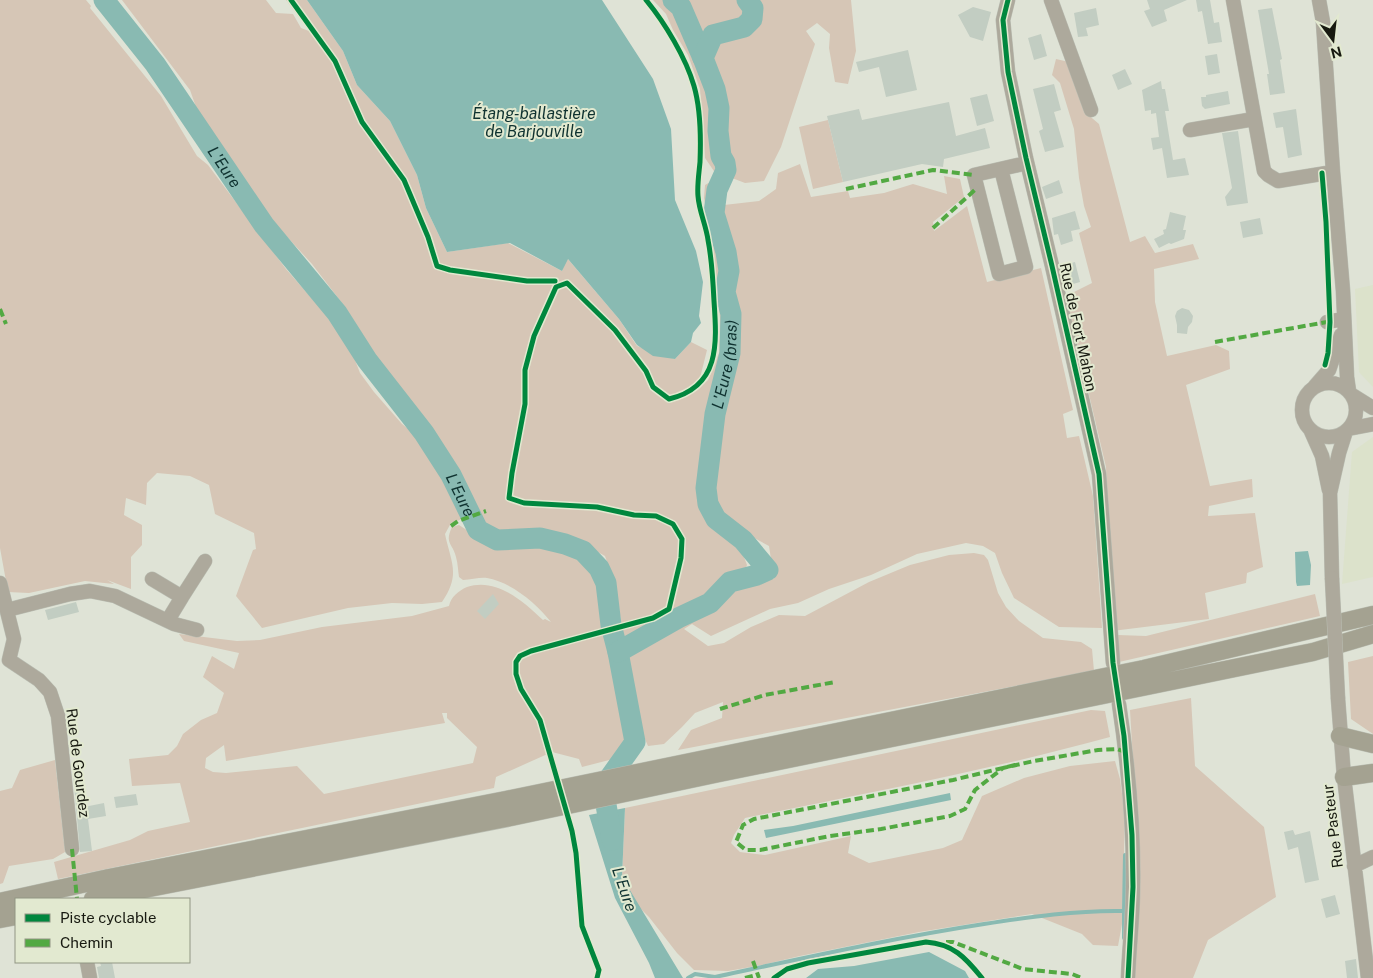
<svg xmlns="http://www.w3.org/2000/svg" width="1373" height="978" font-family="'Public Sans',sans-serif">
<style>
.built{fill:#dce2cb}
.green{fill:#d6c6b6;fill-rule:evenodd}
.water{fill:#89bab2}
.lines{fill:none;stroke-linecap:round;stroke-linejoin:round}
.stream{stroke:#89bab2;stroke-width:4}
.river{stroke:#89bab2;stroke-width:21}
.building{fill:#c2cdc2}
.minor-casing{stroke:#babeb3;stroke-width:15}
.major-casing{stroke:#babeb3;stroke-width:19}
.minor{stroke:#ada99c;stroke-width:14}
.major{stroke:#a4a291;stroke-width:18}
.minor-bridge-casing{stroke:#babeb3;stroke-width:15;stroke-linecap:butt}
.minor-bridge{stroke:#ada99c;stroke-width:14}
.quiet{stroke:#52a942;stroke-width:4;stroke-dasharray:8 4;stroke-linecap:butt}
.cycleway-casing{stroke:#e2e9d0;stroke-width:8}
.cycleway{stroke:#00873e;stroke-width:5}
.labels{text-anchor:middle;stroke-width:4;stroke-linejoin:round;paint-order:stroke}
.street-label{font-size:15px;fill:#171910;stroke:#e2e9d0}
.water-label{font-size:16px;font-style:italic;fill:#0f3230;stroke:#e2e9d0}
</style>
<rect width="100%" height="100%" fill="#dfe3d6"/>
<path class="built" d="M1373,285v102l-14,-15 -4,-83z
M1373,437v140l-31,7 10,-132z"/>
<path class="green" d="M0,0h86l5,6 -1,2 71,88 36,60 11,9 78,104 43,49 21,29 10,26 14,19 28,32 26,21 19,31 21,41 -17,6 -6,11c6,29 16,40 -3,68l-20,2 -30,-1 -44,5 -86,20 -26,-32 17,-46 3,-1 -2,-16 -39,-19 -6,-29 -19,-9 -33,-3 -10,10 -1,22 -20,-7 -2,17 18,10v20l-11,12v32l-24,-9 7,4 -29,-3 -56,12 -21,-1 -8,-44z
M122,0h144l10,13 17,1 8,14 8,3 -23,-31h21l36,51 14,34 33,36 27,54 9,33 21,44 61,-9 54,28 5,-13 52,61 18,27 38,13 16,-17 16,8 -7,28 -10,9 3,6 15,-13 11,-27 1,-35 -8,-78 -8,-42 1,-13 7,-4 12,24 35,-4 17,-12 2,-16 22,-9 11,33 37,-6 2,7 34,-5 29,-9 34,10 -3,-18 16,3 4,18 -31,25 1,9 33,-25 20,76 54,-14 32,142 -10,4 4,24 12,-2 14,60 9,132 -43,-1 -45,-29 -12,-25 -7,-20 -12,-7 -17,-3 -49,11 -46,21 -42,14 -31,14 -28,6 -59,27 -19,-12 -8,5 24,17 16,-3 27,-16 28,-12 26,1 64,-34 41,-17 39,-10 25,-2 10,2 4,5 10,33 8,14 13,14 24,17 38,4 11,7 2,22 -416,79 13,-20 31,-12 1,-16 -28,11 -13,14 -18,17 -16,2 -10,-23 -1,-20 -7,-21 -9,-42v-19l-6,-36 -10,-29 -30,-17 -27,-7 -17,3h-32l-15,-8 -40,-74 -47,-59 -55,-91 -30,-39 -65,-71 -45,-69 -12,-34zM696,499l31,24 42,23 5,33 -32,-1 5,-13 -8,-21z
M653,0h198l5,51 -8,33 -13,-2 -6,-34 1,-14 -13,-11 -11,8 9,13 -34,103 -17,34 -19,2 -13,-5 -4,-18 -10,17 -13,-19 -5,-69 -12,-34 -15,-25 -7,-16z
M1056,59l13,3 17,51 13,11 31,118 15,-6 10,17 38,-9 6,15 -45,10 1,33 12,54 49,-11 13,6 1,18 -44,16 24,101 42,-7 1,18 -44,9 -1,10 47,-3 8,54 -16,6 -1,10 -41,10 4,26 -97,12 -6,-164 -40,-171 26,-13 -13,-50 12,-6 -7,-21 -5,-28 -5,-49 -14,-46 -8,-8z
M828,120l15,62 -30,7 -14,-62z
M459,525l23,15 23,9 47,-5 21,9 20,14 7,21 1,27 2,10 7,8 10,45 10,63 -13,17 -35,9 -3,-8 -27,-7 -56,25 -2,11 -436,91 -4,-17 76,-22 18,-9 42,-9 -10,-39 -48,3 -3,-27 39,-4 9,-9 6,-12 18,-14 16,-7 7,-20 -21,-16 9,-21 22,13 5,-16 -55,-12 -5,-7 58,7 23,-1 62,-13 90,-11 37,-10c2,-9 9,-15 18,-19 29,-10 56,14 76,33l2,-1 6,3c-14,-18 -40,-40 -64,-44 -7,-1 -16,2 -24,2l-4,-3c-1,-6 -1,-13 -3,-20 -3,-14 -12,-13 -4,-30zM442,713h5v5l30,29 -4,16 -149,31 -27,-28 -71,7 -13,-1 -8,-4 1,-10 18,-13 2,16 219,-38z
M1315,594l5,22 -201,46 -1,-27 28,1z
M1373,656v78l-22,-15 -3,-57z
M1191,698l4,68 69,61 12,70 -68,43 -15,38h-60l6,-116 -9,-152z
M1091,710l14,1 5,26c-120,33 -243,56 -365,81l-11,17 -3,8 9,9 25,3 86,-19 -3,17 21,10 74,-15 19,-8 20,-44 42,-18 46,-12 45,-5 5,18 5,37 -3,108 -4,22 -25,-1 -11,-11 -50,-20 -113,18 -119,24 -38,9 -34,6 -34,-1 -17,-17 -28,-36 -14,-14 -13,-26 3,-69z
M55,760l10,92 -12,7 -44,7 -6,17 -3,1v-93l12,-3 8,-18z"/>
<path class="water" d="M307,0h295l51,79 18,50 4,71 21,51 7,31 -4,34 2,7 -8,10 -2,9 -16,17 -22,-3 -16,-11 -18,-26 -51,-60 -6,12 -52,-28 -63,9 -21,-44 -9,-33 -27,-54 -33,-36 -14,-34z
M1308,551l3,14 -1,20 -13,1 -1,-4 -1,-30z
M950,793l1,7 -185,38 -2,-8 29,-4z
M625,808l-3,69 61,101h-28l-6,-15 -34,-65 -26,-83z
M929,952l36,19 4,7h-163l12,-9 36,-3z"/>
<g class="lines">
<path class="stream" d="M1124,911l1,-56
M688,978l7,-4 20,3c89,-19 178,-39 269,-53 46,-7 93,-14 140,-13v27"/>
<g class="river">
<path id="s1" d="M104,0l51,64 109,161 73,88 30,47 57,73 27,42 27,55 19,10 43,-2 25,6 18,7 16,17 7,15 5,42 7,27 17,90 -32,45 9,53"/>
<path d="M673,0l8,7 22,51"/>
<path id="s2" d="M618,652l60,-34 32,-15 20,-21 27,-7 11,-5 -25,-30 -27,-21 -8,-15 -2,-16 9,-74 15,-61 1,-39 -6,-22 4,-21 -3,-19 -12,-39 3,-23 9,-20 -1,-7 -4,-7 -3,-25 1,-23 -4,-19 -12,-31 10,-23 31,-8 8,-8 1,-11 -6,-8"/>
</g>
</g>
<path class="building" d="M1147,0h40l-23,10 3,11 -15,6 -8,-16 6,-2z
M1196,0h14l4,23 5,-1 3,20 -14,2 -6,-33 -4,1z
M973,7l18,5 -8,29 -13,-4 -12,-22z
M1096,8l3,17 -13,3 2,8 -10,1 -4,-24z
M1272,8l10,51 -2,1 5,33 -15,2 -3,-21h2l-11,-64z
M1041,34l6,22 -13,4 -6,-22z
M908,50l9,40 -31,7 -7,-30 -20,5 -3,-10z
M1217,54l3,19 -12,2 -3,-19z
M1125,69l7,15 -14,6 -6,-15z
M1161,81l1,8h3l4,22h-4l8,49 12,-2 4,17 -22,3 -5,-30 -9,2 -2,-12 8,-1 -3,-24 -5,1v-4l-6,1 -3,-21z
M1054,84l7,26 -7,2 10,35 -19,5 -6,-21 4,-2 -10,-40z
M1228,91l2,13 -25,5 -3,-3 -1,-9h5v-2z
M987,94l7,27 -17,5 -7,-28z
M949,102l7,34 29,-8 5,20 -46,11 -1,8 -21,-3 -79,18 -16,-66 32,-7 3,11z
M1296,109l6,46 -14,3 -5,-31 -7,1 -3,-15z
M1238,131l10,72 -21,3 -2,-9 7,-9 -10,-55z
M1059,180l4,13 -17,6 -4,-12z
M1075,211l5,18 -9,2 2,10 -12,4 -3,-11 -4,1 -2,-17z
M1170,212l16,4 -3,14h3l-2,9 -13,5 -2,-1 -10,5 -5,-9 10,-5 -1,-4 3,-1z
M1260,218l3,16 -20,4 -3,-16z
M1075,262l5,20 -14,4 -5,-20z
M1182,308l7,2 4,6 -1,6 -4,5 -1,7 -10,-1v-8l-2,-9 2,-5z
M493,594l6,10 -14,15 -8,-8z
M76,602l3,10 -31,8 -3,-10z
M80,772l4,35 20,-4 2,13 -18,3 4,32 -12,1 -7,-79z
M136,794l2,11 -22,3 -2,-11z
M1293,830l2,5 15,-4 9,49 -14,3 -7,-36 -10,3 -4,-18z
M1335,895l5,19 -14,4 -5,-19z
M1356,959l2,19h-11l-2,-17z
M100,962h12l3,16h-16l-2,-11 4,-1z"/>
<g class="lines">
<g class="minor-casing">
<path id="minor" d="M1008,0l-5,20 5,52 18,86 26,108 47,208 14,189
M1051,0l40,110
M1233,0l31,171 4,4 10,6 55,-9
M1319,0l4,22 10,150 10,119 4,86 2,14
M1190,130l64,-11
M1001,169l25,98 -27,7 -25,-99 53,-12
M1327,322l16,-3
M1302 410a27 27 0 1 1 54 0a27 27 0 1 1-54 0Z
M1315,386l14,-16 12,-35
M1352,395l21,13
M1310,429l12,27 7,34
M1348,429l25,-5
M1332,578l-2,-85 9,-40 7,-22
M152,579l30,18 23,-36
M0,583l14,56 -5,21 30,20 11,12 8,24 14,133
M7,610l63,-16 20,-3 25,5 59,28 23,6
M168,620l14,-23
M1338,699l6,78 24,201
M1119,704c9,60 15,122 14,183 0,30 -4,61 -5,91
M1354,866l19,-9
M87,962l3,16"/>
</g>
<g class="major-casing">
<path id="major" d="M1340,736l33,8
M1344,777l29,-4
M93,899l418,-82 208,-44 428,-87 166,-34 60,-18
M0,902l109,-24 397,-78 638,-131 229,-54
M0,919l16,-3"/>
</g>
<use href="#minor" class="minor"/>
<use href="#major" class="major"/>
<g class="minor-bridge-casing">
<path id="minor-bridge" d="M1332,578l6,121"/>
</g>
<use href="#minor-bridge" class="minor-bridge"/>
<path class="quiet" d="M846,189l87,-19 41,5
M933,228l44,-40
M0,309l6,15
M1215,342l112,-20
M451,526l7,-5 28,-10
M720,709l45,-14 70,-13
M1015,765l-62,15 -199,39 -11,6 -7,17 10,8h14l70,-14 51,-7 69,-13 15,-7 10,-19 28,-22 31,-7 64,-11 19,-1 8,3
M72,849l5,50
M946,942h7l70,27 49,5 10,4
M753,961l6,17
M745,978l12,-3"/>
<g class="cycleway-casing">
<path id="cycleway" d="M291,0l44,61 27,61 42,58 24,57 9,29 13,4 77,11h28
M1008,0l-5,20 5,52 18,86 26,108 47,208 14,189 11,73 8,99 1,52 -5,91
M1322,173l4,49 4,100 -2,31 -3,12
M597,978l2,-8 -17,-44 -6,-73 -4,-22 -32,-111 -19,-31 -5,-15v-12l4,-6 11,-5 122,-33 16,-9 12,-51 1,-19 -9,-15 -17,-8 -22,-1 -37,-8 -73,-4 -15,-5 3,-25 13,-69v-34l9,-34 22,-49 11,-4 48,47 31,41 7,16 16,12c51,-12 48,-55 45,-98 -1,-20 -2,-41 -6,-61 -2,-15 -9,-29 -10,-44 -1,-11 1,-23 2,-34 1,-25 1,-52 -6,-76 -8,-28 -29,-63 -48,-86
M774,978l13,-9 21,-6 118,-21c27,2 39,15 56,36"/>
</g>
<use href="#cycleway" class="cycleway"/>
</g>
<g class="labels">
<g class="street-label">
<text transform="translate(1078 327) rotate(78)" y="5">Rue de Fort Mahon</text>
<text transform="translate(78 763) rotate(83)" y="5">Rue de Gourdez</text>
<text transform="translate(1333 826) rotate(-97)" y="5">Rue Pasteur</text>
</g>
<g class="water-label">
<text x="534" y="119">Étang-ballastière<tspan x="534" dy="18">de Barjouville</tspan></text>
<text dy="6" stroke="none"><textPath href="#s1" startOffset="206">L'Eure</textPath></text>
<text dy="6" stroke="none"><textPath href="#s2" startOffset="405">L'Eure (bras)</textPath></text>
<text dy="6" stroke="none"><textPath href="#s1" startOffset="611">L'Eure</textPath></text>
<text transform="translate(625 889) rotate(71)" y="6">L'Eure</text>
</g>
</g>
<rect x="15" y="898" width="175" height="65" fill="#e2e9d0" stroke="#919683"/>
<rect x="25" y="914" width="25" height="8" fill="#00873e" stroke="#919683"/>
<text x="60" y="923" font-size="15" fill="#171910">Piste cyclable</text>
<rect x="25" y="939" width="25" height="8" fill="#52a942" stroke="#919683"/>
<text x="60" y="948" font-size="15" fill="#171910">Chemin</text>
<g transform="translate(1333 40) rotate(165)" stroke="#e2e9d0" stroke-width="4" paint-order="stroke">
<path d="M0-4L9 19L0 12L-9 19Z" fill="#171910"/>
<text y="-8" font-size="14" font-weight="bold" text-anchor="middle" fill="#171910">N</text>
</g>
</svg>
